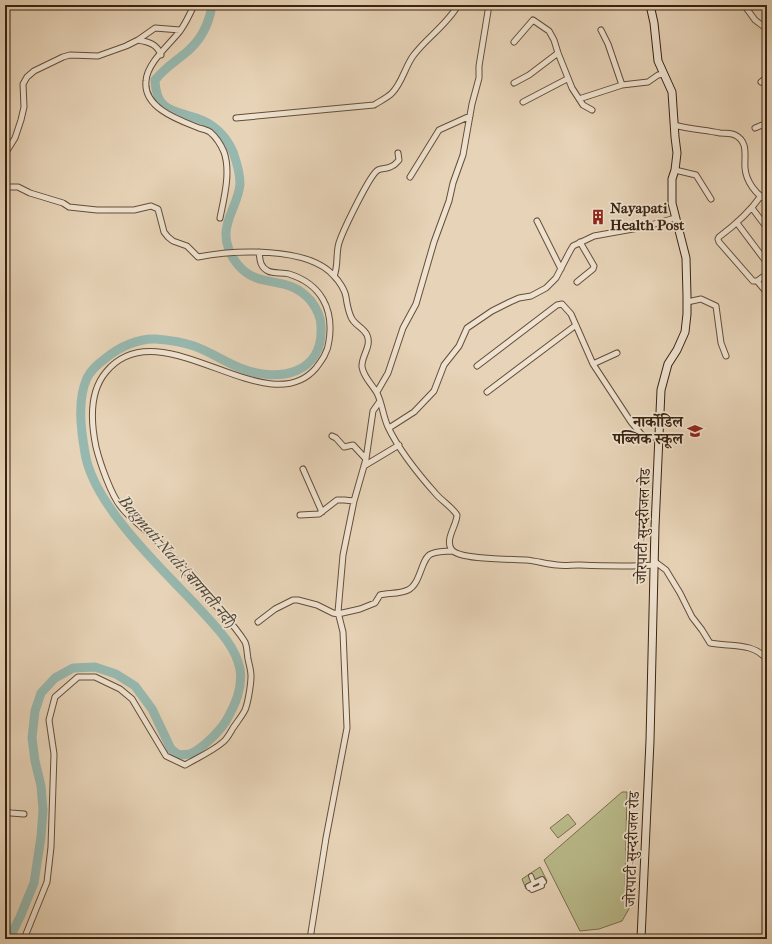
<svg xmlns="http://www.w3.org/2000/svg" width="772" height="944" font-family="'IM FELL French Canon','Noto Serif Devanagari',serif">
<style>
.green{fill:#babb8b;stroke:#796e4d}
.lines{fill:none;stroke-linecap:round;stroke-linejoin:round}
.river{stroke:#97b8af;stroke-width:9}
.pedestrian-casing{stroke:#644e39;stroke-width:6}
.minor-casing{stroke:#644e39;stroke-width:7}
.secondary-casing{stroke:#38220f;stroke-width:9}
.pedestrian{stroke:#efe2d0;stroke-width:4}
.minor{stroke:#efe2d0;stroke-width:5}
.secondary{stroke:#efe2d0;stroke-width:7}
.labels{text-anchor:middle;stroke-width:3.5;stroke-linejoin:round;paint-order:stroke}
.poi-label{font-size:15px;font-weight:bold;fill:#38220f;stroke:#efe2d0;text-anchor:start}
.street-label{font-size:15px;fill:#38220f;stroke:#efe2d0}
.water-label{font-size:16px;font-style:italic;fill:#504837;stroke:#efe2d0}
</style>
<rect width="100%" height="100%" fill="#e7d3b7"/>
<filter id="stains"><feTurbulence type="fractalNoise" baseFrequency=".005" numOctaves="4"/><feColorMatrix values="0 0 0 0 .2 0 0 0 0 .09 0 0 0 0 .02 0 0 0 .5 -.17"/></filter>
<radialGradient id="worn" r=".72"><stop offset=".6" stop-color="#630" stop-opacity="0"/><stop offset="1" stop-color="#630" stop-opacity=".3"/></radialGradient>
<path class="green" d="M622,792h5l-2,97 5,18 -8,14 -23,8 -19,2 -36,-71z
M568,814l8,10 -18,14 -8,-10z
M540,867l7,14 -5,2v3l-10,4 -1,-3 -5,2 -4,-10z"/>
<g class="lines">
<path class="river" d="M9,939l11,-22 14,-34 7,-46 2,-27 -2,-24 -6,-25 -3,-23 3,-27 6,-18 14,-15 18,-10 22,-1 21,7 19,12 17,23 19,40 8,6c2,0 9,-1 11,-1 12,-5 29,-22 36,-33 9,-16 17,-33 14,-52 -5,-25 -26,-44 -43,-63 -35,-37 -104,-101 -112,-153 -4,-23 -8,-53 2,-75 4,-8 12,-15 19,-20 13,-11 33,-20 50,-19 12,1 26,3 38,7 17,6 32,17 49,23 37,14 81,4 78,-43 0,-10 -4,-17 -10,-25 -22,-26 -48,-13 -68,-31 -12,-11 -20,-28 -16,-44 3,-15 12,-27 13,-42 0,-11 -3,-21 -7,-32 -6,-14 -15,-24 -29,-31 -24,-11 -48,-5 -49,-41 10,-12 17,-16 28,-25 16,-12 26,-30 29,-50"/>
<g class="pedestrian-casing">
<path id="pedestrian" d="M531,876l2,5
M542,879l2,3 -3,1 1,3 -10,4 -1,-3 -2,1 -1,-2z"/>
</g>
<g class="minor-casing">
<path id="minor" d="M194,5c-4,9 -9,19 -14,26 -11,14 -33,32 -34,50 -3,27 33,39 53,47 4,1 8,2 11,4 6,5 11,13 14,20 7,20 0,46 -4,66
M744,5l11,15 12,9
M601,30l7,14 14,41
M138,40c11,2 19,4 23,15
M514,42l19,-22 16,11 5,9 4,13 14,35 11,17 9,5
M761,82l6,-5
M514,83l15,-8 29,-22
M579,99l43,-14 26,-3 10,-7 6,-1
M523,102l44,-23
M236,118l138,-13c6,-4 13,-7 18,-12 10,-10 13,-26 21,-37 13,-18 34,-31 45,-51
M674,125c15,4 31,5 46,8 5,0 11,0 15,2 14,7 9,21 10,33 1,13 11,27 22,32
M755,128l12,-5
M5,154l10,-16 6,-18 3,-13 -1,-23 4,-7 7,-6 29,-14 7,-2 28,1 28,-10 12,-6 17,-12 25,2
M675,170l21,5 15,24
M410,177l29,-47 31,-14
M5,187h13l12,6 33,10 6,4 28,3h37l17,-4 7,3 6,23 4,5 5,4 14,5 11,11c35,-7 110,-11 136,19 5,5 11,14 12,21 1,7 2,13 5,20 3,8 12,10 16,18 5,12 -6,21 -5,32 2,11 10,17 15,26 5,10 6,23 11,34 11,23 31,48 48,67 6,7 16,13 21,21 0,10 -13,25 -5,35 8,10 60,9 74,10 11,1 20,4 31,5 7,1 14,0 21,0 26,1 50,2 76,0
M760,197c-11,16 -25,28 -41,40l-1,2 1,3 34,39h4l10,-7
M752,208l15,20
M537,221l24,48
M737,223l30,40
M334,276c5,-11 1,-25 6,-36 4,-11 30,-66 38,-70 4,-2 10,-1 14,-4 3,-1 5,-4 7,-6l-1,-7
M757,281l10,12
M577,282l16,-13 1,-3 -14,-24
M687,302l14,-3 15,7 5,37 5,13
M593,364l24,-11
M477,366l80,-61 5,-1 9,10 22,50 38,58 11,13 4,2h13
M377,392l11,-19 15,-45 13,-24 18,-62 15,-41 4,-18 10,-28 9,-51 7,-26v-12l10,-61
M487,392l89,-67
M389,428l25,-16 20,-21 10,-26 15,-19 8,-18 25,-17 18,-9 9,-4 12,-2 15,-8 10,-10 14,-27 3,-5 21,-10 50,-9 31,-9
M332,436l4,2 8,9 9,-2 13,14
M364,466l35,-21
M303,469l19,43
M300,515l19,-1 18,-14h7l10,1
M654,561l12,9 14,23 12,24 10,13 8,13c20,4 44,-1 57,17
M258,622l17,-13 18,-9h5l19,5 16,8 5,1 22,-5 15,-6 5,-8c8,-2 20,-1 28,-5 13,-6 13,-32 23,-36 7,-3 15,-3 22,-3
M5,811l6,2 13,1
M24,939l23,-57 4,-35 3,-93 -5,-34 6,-23 23,-20h17l25,12 12,10 34,57 19,9c12,-7 28,-14 38,-23 4,-3 7,-9 10,-14 4,-6 9,-12 12,-18 3,-7 6,-26 6,-34 0,-6 -2,-12 -3,-17 -1,-6 -1,-13 -3,-17 -9,-15 -22,-28 -33,-41 -19,-21 -38,-44 -59,-64 -10,-10 -23,-18 -32,-30 -10,-12 -21,-44 -25,-60 -5,-24 -7,-55 10,-75 54,-66 161,54 210,-4 6,-8 12,-16 13,-27 5,-32 -8,-57 -40,-67 -7,-2 -15,0 -21,-3 -8,-4 -8,-11 -9,-19
M310,939l16,-101 21,-110 -4,-96 -5,-20 5,-57 11,-54 12,-42 7,-48 7,-10"/>
</g>
<g class="secondary-casing">
<path id="secondary" d="M641,939l9,-198 5,-214 6,-137 7,-26 9,-14 8,-18 2,-18v-18l-1,-38 -14,-55v-24l3,-9 2,-17 -2,-16 -3,-45 -14,-31 -4,-38 -4,-18"/>
</g>
<use href="#pedestrian" class="pedestrian"/>
<use href="#minor" class="minor"/>
<use href="#secondary" class="secondary"/>
</g>
<defs>
<g id="building-bare" transform="scale(1.2)"><path d="M-4-6H4V6H1V3H-1V6H-4ZM-2.5-4.3h1.7v1.8h-1.7ZM.8-4.3h1.7v1.8H.8ZM-2.5-1h1.7V.8h-1.7ZM.8-1h1.7V.8H.8Z" fill="#8f2418" stroke="#efe2d0" stroke-width="2.5" paint-order="stroke"/></g>
<g id="school-bare" transform="scale(1.2)"><path d="M0-5L7-2L0 1L-7-2ZM-4 1L0 2.5L4 1V4Q0 6-4 4Z" fill="#8f2418" stroke="#efe2d0" stroke-width="2.5" paint-order="stroke"/></g>
</defs>
<g fill-rule="evenodd">
<use href="#building-bare" x="598" y="217"/>
<use href="#school-bare" x="695" y="431"/>
</g>
<g class="labels">
<g class="poi-label">
<text x="610" y="213">Nayapati<tspan x="610" dy="17">Health Post</tspan></text>
<text x="683" y="427" text-anchor="end">नार्कोडिल<tspan x="683" dy="17">पब्लिक स्कूल</tspan></text>
</g>
<g class="street-label">
<text transform="translate(643 526) rotate(-88)" y="5">जोरपाटी-सुन्दरीजल रोड</text>
<text transform="translate(632 849) rotate(-88)" y="5">जोरपाटी-सुन्दरीजल रोड</text>
</g>
<g class="water-label">
<text transform="translate(178 561) rotate(49)" y="6">Bagmati Nadi (बागमती नदी)</text>
</g>
</g>
<rect width="772" height="944" fill="none" stroke="#e7d3b7" stroke-width="20"/>
<rect x="6" y="6" width="760" height="932" fill="none" stroke="#38220f" stroke-width="2"/>
<rect x="10" y="10" width="752" height="924" fill="none" stroke="#38220f"/>
<rect width="100%" height="100%" filter="url(#stains)"/>
<rect width="100%" height="100%" fill="url(#worn)"/>
</svg>
